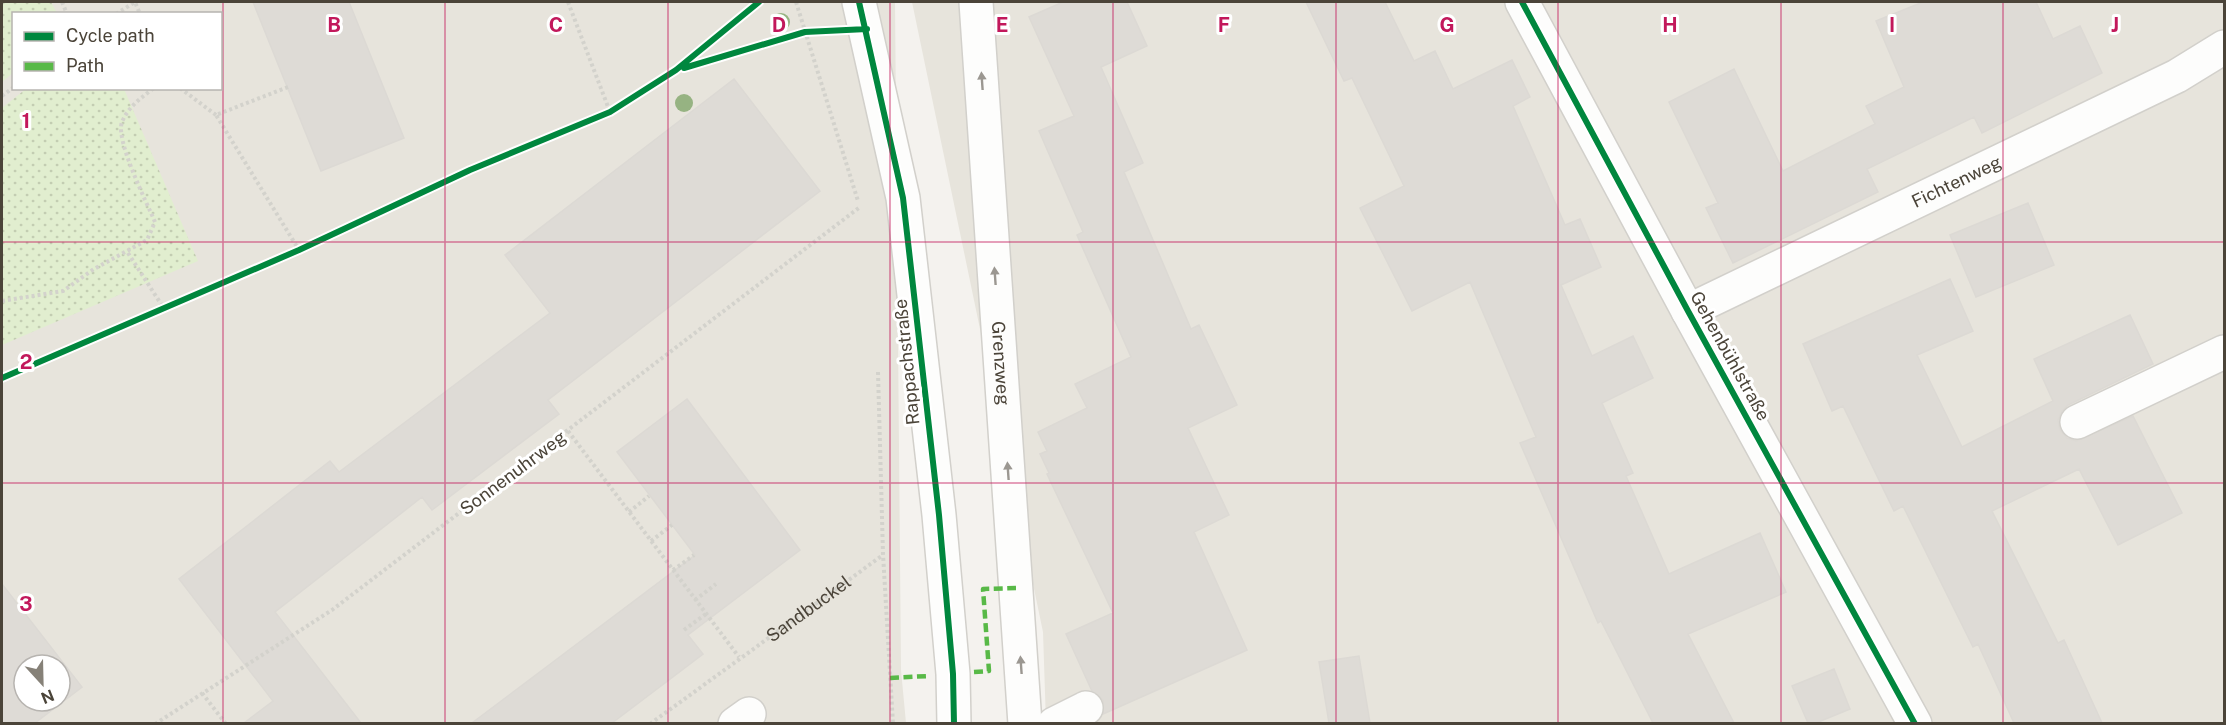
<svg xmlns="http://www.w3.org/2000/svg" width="2226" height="725" font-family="'Public Sans',sans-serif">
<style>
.residential{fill:#e7e4dc;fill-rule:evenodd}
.park{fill:url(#park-dots)}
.building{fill:#dedbd6;stroke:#dcd9d4;stroke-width:1.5;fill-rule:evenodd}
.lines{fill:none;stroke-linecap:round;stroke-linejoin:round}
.minor-casing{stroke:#d2d0cb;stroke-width:36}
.path{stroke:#d3d2cc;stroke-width:4;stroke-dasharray:3 3;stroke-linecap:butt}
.minor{stroke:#fdfdfc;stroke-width:33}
.quiet{stroke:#58b947;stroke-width:4.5;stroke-dasharray:9 4.5;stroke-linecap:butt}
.cycleway-casing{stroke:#fff;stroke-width:10}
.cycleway{stroke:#00873e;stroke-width:6}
.tree{fill:#96b382}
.oneway{fill:#9b9791}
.grid{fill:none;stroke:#c2185b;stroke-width:1.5;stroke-opacity:0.55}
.labels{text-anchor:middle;stroke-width:6;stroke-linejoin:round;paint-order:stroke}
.street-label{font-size:18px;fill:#4b4439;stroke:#fff}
.grid-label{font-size:20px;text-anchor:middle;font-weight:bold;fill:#c2185b;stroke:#fff;stroke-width:6;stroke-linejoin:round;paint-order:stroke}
</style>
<defs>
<pattern id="park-dots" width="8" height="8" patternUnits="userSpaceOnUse" patternTransform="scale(1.5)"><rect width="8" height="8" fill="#e1eecf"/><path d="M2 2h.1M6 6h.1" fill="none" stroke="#c3cdb2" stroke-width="1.8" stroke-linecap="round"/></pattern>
</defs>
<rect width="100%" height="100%" fill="#f4f2ee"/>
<path class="residential" d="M2,2h893l6,668 5,53h-904zM14,14h206v74h-206zM24,665h36v36h-36z
M912,2h1312v721h-1178l-3,-91z"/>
<path class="park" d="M2,2h49l6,11 -43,1 -1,59 -11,9z
M27,88l97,1 74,172 -196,84v-237z"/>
<path class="building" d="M253,2h96l55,136 -83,33z
M1063,2h64l20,44 -46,21 42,96 -19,9 67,157 8,-4 38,80 -49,23 41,87 -35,17 53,118 -144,64v-14l-11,-9 -26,-57 47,-21 -66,-139 2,-1 -9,-19 7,-3 -9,-19 49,-24 -12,-24 56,-27 -54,-122 6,-3 -44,-101 35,-15 -45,-99z
M1306,2h79l29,59 21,-10 18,38 59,-29 18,37 -17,9 52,119 15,-6 21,48 -40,18 31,71 41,-20 20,42 -51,25 31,70 -7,3 43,98 91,-41 26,59 -98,42 46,89h-81l-52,-102 -3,2 -78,-180 16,-6 -66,-155 -58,29 -52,-103 44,-22 -52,-108 -8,3z
M1923,2h113l17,37 27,-13 22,47 -120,60 -8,-16 -107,52 11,23 -145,71 -27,-55 12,-5 -49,-101 65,-33 49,102 92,-47 -9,-18 38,-19 -28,-66z
M734,79l86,112 -272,209 11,14 -127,96 -10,-13 -147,115 86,111h-117l29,-22 -94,-122 151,-118 9,11 211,-159 -45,-58z
M2028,203l26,62 -78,32 -26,-62z
M1950,279l23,52 -56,24 45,92 91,-46 -19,-42 96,-44 23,49 -85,41 -6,6 -4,9 2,10 7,8 9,3 57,-25 49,97 -64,32 -39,-76 -87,42 66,132 6,-3 38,83h-88l-36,-79 -5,3 -70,-141 -9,5 -51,-105 -11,5 -29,-67z
M687,399l113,151 -112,85 15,19 -91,69h-140l223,-168 -78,-103z
M2,584l80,103 -47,36h-33zM24,665h36v36h-36z
M1359,656l11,67h-41l-10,-61z
M1834,669l16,40 -34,14h-8l-16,-37z"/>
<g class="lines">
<g class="minor-casing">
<g id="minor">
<path d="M859,2l44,196 36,317 14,159 1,50"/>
<path id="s2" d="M976,2l49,722"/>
<path d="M1522,2l166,309 227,413"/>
<path id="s3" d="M1688,311l489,-235 47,-29"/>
<path d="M2077,422l147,-70"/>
<path d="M735,724l14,-10"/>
<path d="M1054,724l32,-16"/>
</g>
</g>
<g class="path">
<path d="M62,2l5,12"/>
<path d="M568,2l42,110"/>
<path d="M796,2l62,199"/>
<path d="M116,14l19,-12 5,12"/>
<path d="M288,87l-72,28 83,135"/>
<path d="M180,88l36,27"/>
<path d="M2,96l12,-9"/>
<path d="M128,253l35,54"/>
<path d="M2,301l61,-10 31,-22 53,-29 8,-18c-8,-19 -40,-82 -33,-100 6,-15 20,-25 32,-34"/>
<path d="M878,372l5,182 10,170"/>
<path d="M568,431l171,226"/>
<path d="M629,512l20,-16"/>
<path d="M651,541l21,-16"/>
<path d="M673,570l21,-15"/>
<path d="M695,600l21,-16"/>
<path d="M684,630l22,-16"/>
<path d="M202,693l24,31"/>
<path d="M155,724l177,-114 528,-403"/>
<path id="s1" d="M650,724l233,-169"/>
</g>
<use href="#minor" class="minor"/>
<path class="quiet" d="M974,672l15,-1 -6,-82 33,-1
M890,678l39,-2"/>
<g class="cycleway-casing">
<path id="cycleway" d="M859,2l44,196 36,317 14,159 1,50
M1522,2l166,309 227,413
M684,68l121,-36 62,-3
M2,378l297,-128 171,-80 140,-58 66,-42 83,-68"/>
</g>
<use href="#cycleway" class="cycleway"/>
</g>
<g class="tree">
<circle cx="781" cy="22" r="9"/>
<circle cx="684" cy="103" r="9"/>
</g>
<defs><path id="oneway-solid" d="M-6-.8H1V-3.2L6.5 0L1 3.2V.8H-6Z" transform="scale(1.5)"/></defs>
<g class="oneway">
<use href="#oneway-solid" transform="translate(982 81) rotate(-94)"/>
<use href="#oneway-solid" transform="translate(995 276) rotate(-94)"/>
<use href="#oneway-solid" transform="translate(1008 471) rotate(-94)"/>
<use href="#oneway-solid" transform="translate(1021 665) rotate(-94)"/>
</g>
<path class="grid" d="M223,2v722M445,2v722M668,2v722M890,2v722M1113,2v722M1336,2v722M1558,2v722M1781,2v722M2003,2v722M2,242h2222M2,483h2222"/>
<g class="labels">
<g class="street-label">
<text dy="6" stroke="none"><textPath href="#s3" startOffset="298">Fichtenweg</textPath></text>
<text transform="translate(1730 356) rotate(61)" y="6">Gehenbühlstraße</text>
<text transform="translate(907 362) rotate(-96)" y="6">Rappachstraße</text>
<text dy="6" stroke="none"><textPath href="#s2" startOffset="362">Grenzweg</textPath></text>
<text transform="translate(513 473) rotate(-37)" y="6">Sonnenuhrweg</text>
<text dy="6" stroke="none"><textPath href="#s1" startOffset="196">Sandbuckel</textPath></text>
</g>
</g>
<g class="grid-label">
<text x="334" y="32">B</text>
<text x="556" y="32">C</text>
<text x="779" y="32">D</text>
<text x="1002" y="32">E</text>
<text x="1224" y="32">F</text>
<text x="1447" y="32">G</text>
<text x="1670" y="32">H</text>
<text x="1892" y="32">I</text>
<text x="2115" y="32">J</text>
<text x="26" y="128">1</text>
<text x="26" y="369">2</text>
<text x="26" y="611">3</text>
</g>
<rect width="2226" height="725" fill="none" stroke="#4b4439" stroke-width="6"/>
<rect x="12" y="12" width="210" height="78" fill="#ffffff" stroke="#b7b4b0" stroke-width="1.5"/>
<rect x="24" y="32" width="30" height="9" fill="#00873e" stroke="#b7b4b0" stroke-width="1.5"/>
<text x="66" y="42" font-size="18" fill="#4b4439">Cycle path</text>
<rect x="24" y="62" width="30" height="9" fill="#58b947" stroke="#b7b4b0" stroke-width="1.5"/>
<text x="66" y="72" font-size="18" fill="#4b4439">Path</text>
<g transform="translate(42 683) rotate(158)"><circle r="28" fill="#ffffff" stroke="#b7b4b0" stroke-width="1.5"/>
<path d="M0-4.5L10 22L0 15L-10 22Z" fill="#868178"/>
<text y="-9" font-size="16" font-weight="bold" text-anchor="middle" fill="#4b4439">N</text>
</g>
</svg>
